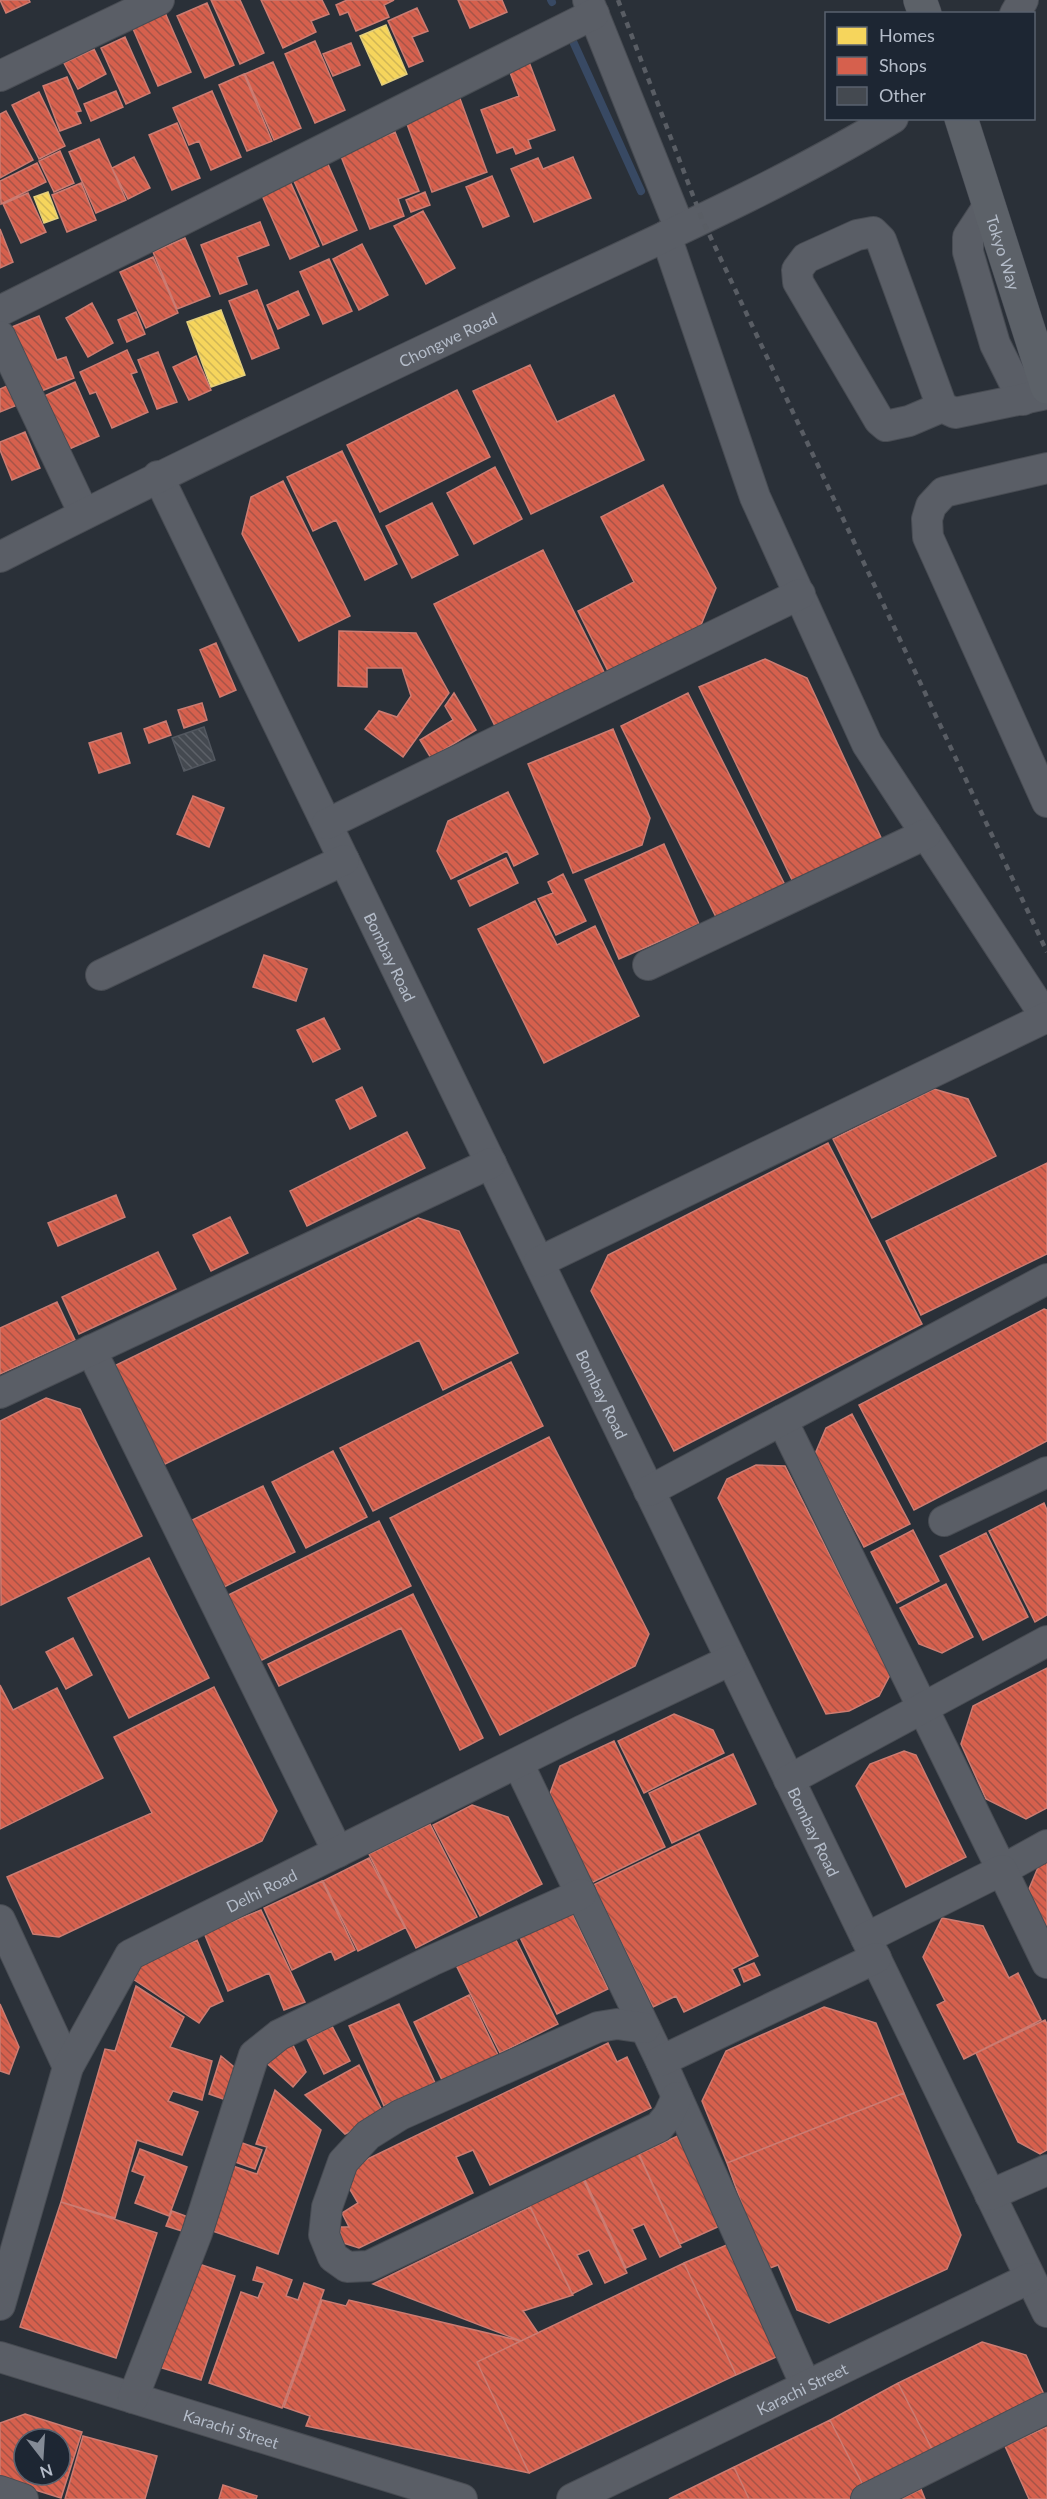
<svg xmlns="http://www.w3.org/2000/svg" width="1047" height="2499" font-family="Lato,sans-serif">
	<defs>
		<pattern id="homes-back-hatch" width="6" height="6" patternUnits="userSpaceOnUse" patternTransform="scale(1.5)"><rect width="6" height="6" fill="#f6d55c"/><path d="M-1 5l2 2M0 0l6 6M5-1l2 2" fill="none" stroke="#d0b656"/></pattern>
		<pattern id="shops-back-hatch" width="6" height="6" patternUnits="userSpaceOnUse" patternTransform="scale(1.5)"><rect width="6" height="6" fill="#d6604d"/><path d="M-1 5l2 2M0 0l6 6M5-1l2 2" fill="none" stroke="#a65448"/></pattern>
		<pattern id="building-back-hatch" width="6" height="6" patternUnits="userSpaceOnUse" patternTransform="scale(1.5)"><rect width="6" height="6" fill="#444950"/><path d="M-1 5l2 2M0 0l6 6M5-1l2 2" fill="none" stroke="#5d6168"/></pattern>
	</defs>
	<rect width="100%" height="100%" fill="#2a3038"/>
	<path fill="url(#homes-back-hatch)" stroke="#e2ce7d" stroke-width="1.5" d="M 386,25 L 407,74 L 382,85 L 360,36 Z
		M 48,192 L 58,218 L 44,223 L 34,197 Z
		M 221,310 L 245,375 L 211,387 L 187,322 Z"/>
	<path fill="url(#shops-back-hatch)" stroke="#cc7c72" stroke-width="1.5" fill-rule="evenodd" d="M 0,0 L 29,0 L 30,2 L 6,13 Z
		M 211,0 L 240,0 L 264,53 L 240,64 Z
		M 261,0 L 322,0 L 329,14 L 311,21 L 316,32 L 283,48 Z
		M 347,0 L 394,0 L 384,5 L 389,17 L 356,31 L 348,12 L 340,15 L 336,5 Z
		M 458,0 L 502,0 L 507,12 L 470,28 Z
		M 207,3 L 234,65 L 205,78 L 177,16 Z
		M 163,8 L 191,72 L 158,86 L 130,22 Z
		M 417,8 L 428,31 L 412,37 L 423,61 L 409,67 L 388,21 Z
		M 125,37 L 150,93 L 126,104 L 101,48 Z
		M 315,41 L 345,110 L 315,123 L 285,54 Z
		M 351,43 L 360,65 L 333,76 L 323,54 Z
		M 94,49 L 106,74 L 78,89 L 64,63 Z
		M 273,62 L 301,128 L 274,140 L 245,74 Z
		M 529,62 L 555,130 L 528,140 L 531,148 L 516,154 L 513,147 L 497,153 L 481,110 L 519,96 L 509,70 Z
		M 244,74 L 272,141 L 247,151 L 219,85 Z
		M 67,77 L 81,111 L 76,112 L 81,123 L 60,131 L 43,86 Z
		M 116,91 L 123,107 L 91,121 L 84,104 Z
		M 212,91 L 241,157 L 211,170 L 199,141 L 189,145 L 173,108 Z
		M 39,92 L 65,146 L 39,159 L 12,105 Z
		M 459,96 L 487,172 L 432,192 L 404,116 Z
		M 6,111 L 33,160 L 0,178 L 0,114 Z
		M 177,123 L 200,178 L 172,190 L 149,135 Z
		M 395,132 L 419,191 L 398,199 L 404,216 L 370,229 L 340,154 Z
		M 99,139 L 126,200 L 96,213 L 69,152 Z
		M 60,151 L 74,183 L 54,192 L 39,161 Z
		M 134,157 L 150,188 L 128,199 L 112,168 Z
		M 573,157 L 591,198 L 534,222 L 511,169 L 538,158 L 543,169 Z
		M 327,162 L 357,230 L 323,245 L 292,177 Z
		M 37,163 L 46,182 L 1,204 L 0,181 Z
		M 492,176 L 509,216 L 483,227 L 466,187 Z
		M 289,179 L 319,246 L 290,259 L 260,191 Z
		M 81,183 L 96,220 L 67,232 L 52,195 Z
		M 425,192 L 430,205 L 411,212 L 406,200 Z
		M 28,193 L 46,232 L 21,243 L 3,204 Z
		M 423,211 L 455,268 L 426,284 L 394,226 Z
		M 260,222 L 269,245 L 237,257 L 247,284 L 220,294 L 201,245 Z
		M 0,229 L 13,262 L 0,268 Z
		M 185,238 L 210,296 L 177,309 L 153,252 Z
		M 362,244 L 388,295 L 359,310 L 333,259 Z
		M 153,257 L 178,313 L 146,328 L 120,272 Z
		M 329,259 L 352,311 L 323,324 L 300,272 Z
		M 257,290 L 279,348 L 252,359 L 229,301 Z
		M 298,291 L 309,315 L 278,329 L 267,305 Z
		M 92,303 L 113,343 L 88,357 L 66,318 Z
		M 136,312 L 145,334 L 127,342 L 118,320 Z
		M 39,316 L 57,360 L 66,357 L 74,378 L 34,394 L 7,329 Z
		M 127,350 L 137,372 L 131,374 L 148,412 L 112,428 L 96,392 L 90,394 L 80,372 Z
		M 158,352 L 177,402 L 157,409 L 138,360 Z
		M 196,356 L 211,390 L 189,400 L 173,367 Z
		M 530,365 L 557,422 L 614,395 L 644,460 L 531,514 L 473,391 Z
		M 75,382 L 99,436 L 67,450 L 42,397 Z
		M 14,383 L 22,403 L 0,412 L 0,389 Z
		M 457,390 L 490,457 L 380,512 L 347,445 Z
		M 25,432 L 40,468 L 12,480 L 0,450 L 0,442 Z
		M 342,451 L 397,564 L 365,580 L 336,520 L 313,531 L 287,477 Z
		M 495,467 L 522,519 L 474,544 L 447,493 Z
		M 283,481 L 350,616 L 299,641 L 242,534 L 251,497 Z
		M 663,485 L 716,588 L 699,630 L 610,675 L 578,611 L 634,582 L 601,517 Z
		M 432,503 L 458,555 L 412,578 L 386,526 Z
		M 543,550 L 607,678 L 498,732 L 434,604 Z
		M 339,631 L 416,633 L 449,693 L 403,757 L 365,729 L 379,711 L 397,717 L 411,696 L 402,668 L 367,668 L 367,687 L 338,686 Z
		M 216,643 L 236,690 L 220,697 L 200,650 Z
		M 765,659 L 807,678 L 883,842 L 794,884 L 699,687 Z
		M 454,693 L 476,730 L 431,758 L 420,740 L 453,720 L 445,706 Z
		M 688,693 L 786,887 L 718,921 L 621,726 Z
		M 202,703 L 207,720 L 184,728 L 178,710 Z
		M 166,721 L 171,735 L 149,743 L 144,729 Z
		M 613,729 L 650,818 L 642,845 L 573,873 L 528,764 Z
		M 121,733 L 130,763 L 99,773 L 89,743 Z
		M 508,792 L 538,854 L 514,866 L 507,851 L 451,879 L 437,851 L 448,821 Z
		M 193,796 L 224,808 L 209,847 L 177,834 Z
		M 664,844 L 699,924 L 619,959 L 585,880 Z
		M 506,858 L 518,883 L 470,906 L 458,881 Z
		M 563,874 L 586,921 L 556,935 L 538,899 L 553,893 L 548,882 Z
		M 535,901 L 557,945 L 595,926 L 639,1016 L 544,1063 L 478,929 Z
		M 264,955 L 307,969 L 296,1001 L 253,987 Z
		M 324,1018 L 340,1049 L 313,1062 L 297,1030 Z
		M 362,1087 L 376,1116 L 350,1129 L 336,1100 Z
		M 934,1089 L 968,1099 L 996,1156 L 872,1218 L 833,1139 Z
		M 407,1132 L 425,1168 L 307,1226 L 290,1191 Z
		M 828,1143 L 922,1324 L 674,1451 L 591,1291 L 608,1255 Z
		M 1047,1163 L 1047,1254 L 921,1315 L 886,1241 Z
		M 116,1195 L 125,1217 L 58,1246 L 48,1223 Z
		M 230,1217 L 248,1253 L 211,1271 L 193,1235 Z
		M 418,1218 L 459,1231 L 518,1353 L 443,1390 L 419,1340 L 161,1466 L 112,1367 Z
		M 158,1252 L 176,1289 L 79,1334 L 62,1297 Z
		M 57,1302 L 75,1340 L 0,1374 L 0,1328 Z
		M 1044,1309 L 1047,1310 L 1047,1441 L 914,1510 L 859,1405 Z
		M 511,1362 L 543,1426 L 373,1511 L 340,1448 Z
		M 46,1398 L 80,1409 L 142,1536 L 1,1605 L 0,1421 Z
		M 852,1414 L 910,1524 L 864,1547 L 815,1454 L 826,1428 Z
		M 549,1437 L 649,1634 L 635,1666 L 500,1735 L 390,1518 Z
		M 333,1451 L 367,1517 L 306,1548 L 272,1482 Z
		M 756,1465 L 785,1466 L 890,1675 L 879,1696 L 849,1711 L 826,1714 L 718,1498 L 727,1479 Z
		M 263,1486 L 295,1552 L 220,1589 L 188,1522 Z
		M 1044,1503 L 1047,1510 L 1047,1615 L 1035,1622 L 989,1531 Z
		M 379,1521 L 411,1586 L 256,1663 L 224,1597 Z
		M 913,1530 L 939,1581 L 897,1603 L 871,1552 Z
		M 986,1533 L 1028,1617 L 983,1640 L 940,1556 Z
		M 149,1558 L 209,1678 L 129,1718 L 68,1598 Z
		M 946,1584 L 973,1637 L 942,1653 L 919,1644 L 900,1608 Z
		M 413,1594 L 483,1738 L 460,1750 L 401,1628 L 279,1686 L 268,1664 Z
		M 73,1638 L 92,1675 L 66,1689 L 46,1652 Z
		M 1047,1668 L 1047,1808 L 1026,1819 L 986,1799 L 961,1744 L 973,1706 Z
		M 0,1685 L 13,1710 L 57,1688 L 103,1778 L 0,1829 Z
		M 214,1687 L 277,1811 L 262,1841 L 59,1937 L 33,1934 L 7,1877 L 152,1813 L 114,1737 Z
		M 674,1714 L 713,1730 L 724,1753 L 644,1793 L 618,1741 Z
		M 614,1741 L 665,1847 L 591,1883 L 549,1796 L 560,1766 Z
		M 904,1751 L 916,1755 L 966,1857 L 906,1887 L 856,1786 L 870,1764 Z
		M 733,1754 L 756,1804 L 672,1843 L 649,1793 Z
		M 472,1805 L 508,1817 L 542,1884 L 480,1916 L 433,1825 Z
		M 430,1824 L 477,1917 L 416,1948 L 369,1854 Z
		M 699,1834 L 758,1956 L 732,1969 L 740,1985 L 684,2012 L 676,1996 L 653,2007 L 593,1885 Z
		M 1047,1855 L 1047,1938 L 1026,1896 L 1042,1858 Z
		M 369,1858 L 405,1928 L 358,1951 L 323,1881 Z
		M 322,1881 L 355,1950 L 335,1960 L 331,1951 L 292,1970 L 264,1908 Z
		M 568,1904 L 608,1989 L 557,2014 L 516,1929 Z
		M 261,1910 L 305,2002 L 284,2010 L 269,1973 L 228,1991 L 204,1933 Z
		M 942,1918 L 983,1926 L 1009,1978 L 1018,1973 L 1041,2020 L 964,2059 L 937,2005 L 945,2001 L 923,1957 Z
		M 513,1934 L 558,2024 L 500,2053 L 455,1963 Z
		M 197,1940 L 223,2001 L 210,2007 L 199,2023 L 133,1979 L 138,1965 Z
		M 754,1963 L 760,1975 L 744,1982 L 739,1969 Z
		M 136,1986 L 184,2017 L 170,2047 L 212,2061 L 202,2100 L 173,2091 L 168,2101 L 198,2112 L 182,2155 L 137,2140 L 115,2218 L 61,2202 L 105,2049 L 115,2051 Z
		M 469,1995 L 498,2055 L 443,2082 L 414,2022 Z
		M 0,2004 L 19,2047 L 9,2074 L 0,2071 Z
		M 399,2004 L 435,2083 L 384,2106 L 349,2026 Z
		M 824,2007 L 876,2023 L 904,2093 L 727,2163 L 702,2101 L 726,2051 Z
		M 1045,2020 L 1047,2024 L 1047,2150 L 1040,2154 L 1018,2142 L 976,2053 Z
		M 332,2026 L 350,2061 L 324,2074 L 307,2039 Z
		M 292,2043 L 306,2072 L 293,2087 L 261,2058 Z
		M 608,2043 L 617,2062 L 627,2057 L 651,2108 L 490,2185 L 473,2150 L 456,2157 L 473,2193 L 359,2248 L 340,2242 L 340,2227 L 349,2227 L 342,2213 L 358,2203 L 349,2188 L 355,2165 Z
		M 221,2056 L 239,2071 L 229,2101 L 209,2094 Z
		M 359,2065 L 385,2116 L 345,2134 L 305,2095 Z
		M 275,2090 L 321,2130 L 278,2254 L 207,2229 L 230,2165 L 257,2174 L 267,2147 L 256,2144 Z
		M 904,2093 L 961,2235 L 947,2269 L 829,2323 L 797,2310 L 778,2265 L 759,2272 L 750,2227 L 727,2163 Z
		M 684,2133 L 724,2224 L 680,2244 L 639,2154 Z
		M 231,2139 L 262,2150 L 255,2169 L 224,2158 Z
		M 140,2149 L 187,2167 L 169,2216 L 135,2203 L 145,2176 L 132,2171 Z
		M 637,2151 L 681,2247 L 660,2257 L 644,2224 L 632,2229 L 646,2259 L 626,2268 L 583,2176 Z
		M 582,2177 L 627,2273 L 605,2283 L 589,2250 L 577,2255 L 592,2284 L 572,2294 L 528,2202 Z
		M 61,2202 L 157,2233 L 116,2358 L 20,2327 Z
		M 530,2207 L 573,2295 L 523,2311 L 538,2333 L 521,2341 L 373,2284 Z
		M 172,2211 L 188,2217 L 182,2231 L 166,2226 Z
		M 734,2242 L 785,2353 L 736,2375 L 684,2263 Z
		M 193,2262 L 235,2276 L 201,2380 L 159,2367 Z
		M 684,2263 L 736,2375 L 529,2473 L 477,2362 Z
		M 257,2267 L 292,2280 L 286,2296 L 298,2300 L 304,2283 L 324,2290 L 282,2408 L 209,2383 L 241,2292 L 258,2298 L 264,2283 L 253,2280 Z
		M 322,2300 L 346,2306 L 349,2300 L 521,2341 L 477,2362 L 529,2473 L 306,2426 L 310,2416 L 284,2407 Z
		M 982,2342 L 1026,2355 L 1047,2401 L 935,2455 L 898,2383 Z
		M 898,2383 L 935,2455 L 866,2491 L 830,2420 Z
		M 25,2414 L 82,2432 L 61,2498 L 0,2479 L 0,2423 ZM 24,2439 L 60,2439 L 60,2475 L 24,2475 Z
		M 830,2420 L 866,2491 L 850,2499 L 749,2499 L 734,2467 Z
		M 1047,2427 L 1047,2499 L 1029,2499 L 1005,2446 Z
		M 83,2436 L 157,2456 L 145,2499 L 65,2499 Z
		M 734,2467 L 749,2499 L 669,2499 Z
		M 223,2485 L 257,2496 L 256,2499 L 219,2499 Z
		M 921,2489 L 925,2499 L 901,2499 Z"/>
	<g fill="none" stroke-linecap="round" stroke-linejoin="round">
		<path stroke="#384963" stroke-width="8" d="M 551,0 L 552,2
			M 571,37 L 641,191"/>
	</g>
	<path fill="url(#building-back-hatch)" stroke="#52575f" stroke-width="1.5" d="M 204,727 L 215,760 L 184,771 L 172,738 Z"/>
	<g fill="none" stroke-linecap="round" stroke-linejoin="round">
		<defs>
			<g id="minor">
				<path d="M 588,0 L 680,229"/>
				<path d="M 1015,14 L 1023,0"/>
				<path d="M 0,76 L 159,0"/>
				<path d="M 989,205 L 968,237 L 968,252 L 995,344 L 1023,400"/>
				<path d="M 666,236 L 755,497 L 867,744 L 1047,1019"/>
				<path d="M 0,311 L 594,14"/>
				<path d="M 0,336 L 84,514"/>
				<path d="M 942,407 L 909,421 L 886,426 L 879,420 L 798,282 L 797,270 L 806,258 L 857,235 L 873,232 L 881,240 L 942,407 L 955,413 L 1047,394"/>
				<path d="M 1047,468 L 944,492 L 931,506 L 927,519 L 928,537 L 1047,802"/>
				<path id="s1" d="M 158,476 L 1047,2312"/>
				<path id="s2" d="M 0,557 C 178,466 359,381 540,295 C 659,239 780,186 893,118"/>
				<path d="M 327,824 L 800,594"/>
				<path d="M 648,965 L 926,834"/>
				<path d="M 101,975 L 344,860"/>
				<path d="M 539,1262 L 1047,1017"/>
				<path d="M 91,1350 L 338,1852"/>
				<path d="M 0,1393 L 491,1163"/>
				<path d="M 782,1420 L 1002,1870 L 1047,1845"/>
				<path d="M 649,1491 L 1047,1279"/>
				<path d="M 944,1521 L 1047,1472"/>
				<path d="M 518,1763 L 661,2061 L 806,2386"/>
				<path d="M 789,1780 L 1047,1641"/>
				<path d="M 0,1920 L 68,2067"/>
				<path d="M 866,1938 L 1002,1870 L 1047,1963"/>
				<path d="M 645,2028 L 617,2024 L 598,2027 L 400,2115 L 368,2135 L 343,2162 L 327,2207 L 324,2235 L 333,2257 L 347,2267 L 369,2266 L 659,2127 L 668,2116 L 677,2097"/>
				<path d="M 661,2061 L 876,1958"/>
				<path d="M 990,2195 L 1047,2170"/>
				<path id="s3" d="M 0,2305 L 68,2067 L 130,1955 L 581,1731 L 731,1660"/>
				<path id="s4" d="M 0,2357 L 462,2499"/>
				<path d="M 133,2398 L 197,2233 L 254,2055 L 279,2035 L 431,1961 L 581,1894"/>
				<path d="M 0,2491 L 23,2499"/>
				<path id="s5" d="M 572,2499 L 1030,2278"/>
				<path d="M 866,2499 L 1047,2408"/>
			</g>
			<g id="major">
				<path d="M 920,0 L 925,14"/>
				<path id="s6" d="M 961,118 L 1047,387"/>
			</g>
		</defs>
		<use href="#minor" stroke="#484c53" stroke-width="32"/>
		<use href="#major" stroke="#484c55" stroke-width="34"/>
		<use href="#minor" stroke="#5a5e66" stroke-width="30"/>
		<use href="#major" stroke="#5c6168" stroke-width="33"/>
		<path stroke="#595d64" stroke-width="4.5" stroke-dasharray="6 6" stroke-linecap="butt" d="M 618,0 L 702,219 L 1047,952"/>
	</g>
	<g text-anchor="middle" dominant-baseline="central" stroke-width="6" stroke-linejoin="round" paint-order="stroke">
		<g font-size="16" fill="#b4bcc9" stroke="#1d2633">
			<text stroke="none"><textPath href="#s6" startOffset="141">Tokyo Way</textPath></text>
			<text stroke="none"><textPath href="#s2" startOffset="498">Chongwe Road</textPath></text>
			<text stroke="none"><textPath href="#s1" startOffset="534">Bombay Road</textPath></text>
			<text stroke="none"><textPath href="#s1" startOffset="1020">Bombay Road</textPath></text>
			<text stroke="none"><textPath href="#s1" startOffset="1506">Bombay Road</textPath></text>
			<text stroke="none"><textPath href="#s3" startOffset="522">Delhi Road</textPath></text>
			<text stroke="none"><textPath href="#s5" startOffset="255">Karachi Street</textPath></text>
			<text stroke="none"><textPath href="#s4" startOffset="242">Karachi Street</textPath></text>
		</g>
	</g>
	<rect x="825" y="12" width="210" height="108" fill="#1d2633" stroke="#59626f" stroke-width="1.5"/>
	<rect x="837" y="27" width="30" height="18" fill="#f6d55c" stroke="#59626f" stroke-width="1.5"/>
	<text x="879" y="42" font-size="18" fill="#b4bcc9">Homes</text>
	<rect x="837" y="57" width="30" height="18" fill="#d6604d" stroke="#59626f" stroke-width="1.5"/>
	<text x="879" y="72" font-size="18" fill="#b4bcc9">Shops</text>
	<rect x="837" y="87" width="30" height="18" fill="#444950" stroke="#59626f" stroke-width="1.5"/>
	<text x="879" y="102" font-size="18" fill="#b4bcc9">Other</text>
	<g transform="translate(42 2457) rotate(163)"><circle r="28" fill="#1d2633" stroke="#59626f" stroke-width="1.5"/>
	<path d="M0-4.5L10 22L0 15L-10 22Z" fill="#848b96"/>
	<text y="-9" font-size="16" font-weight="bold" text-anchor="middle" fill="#b4bcc9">N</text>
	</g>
</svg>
